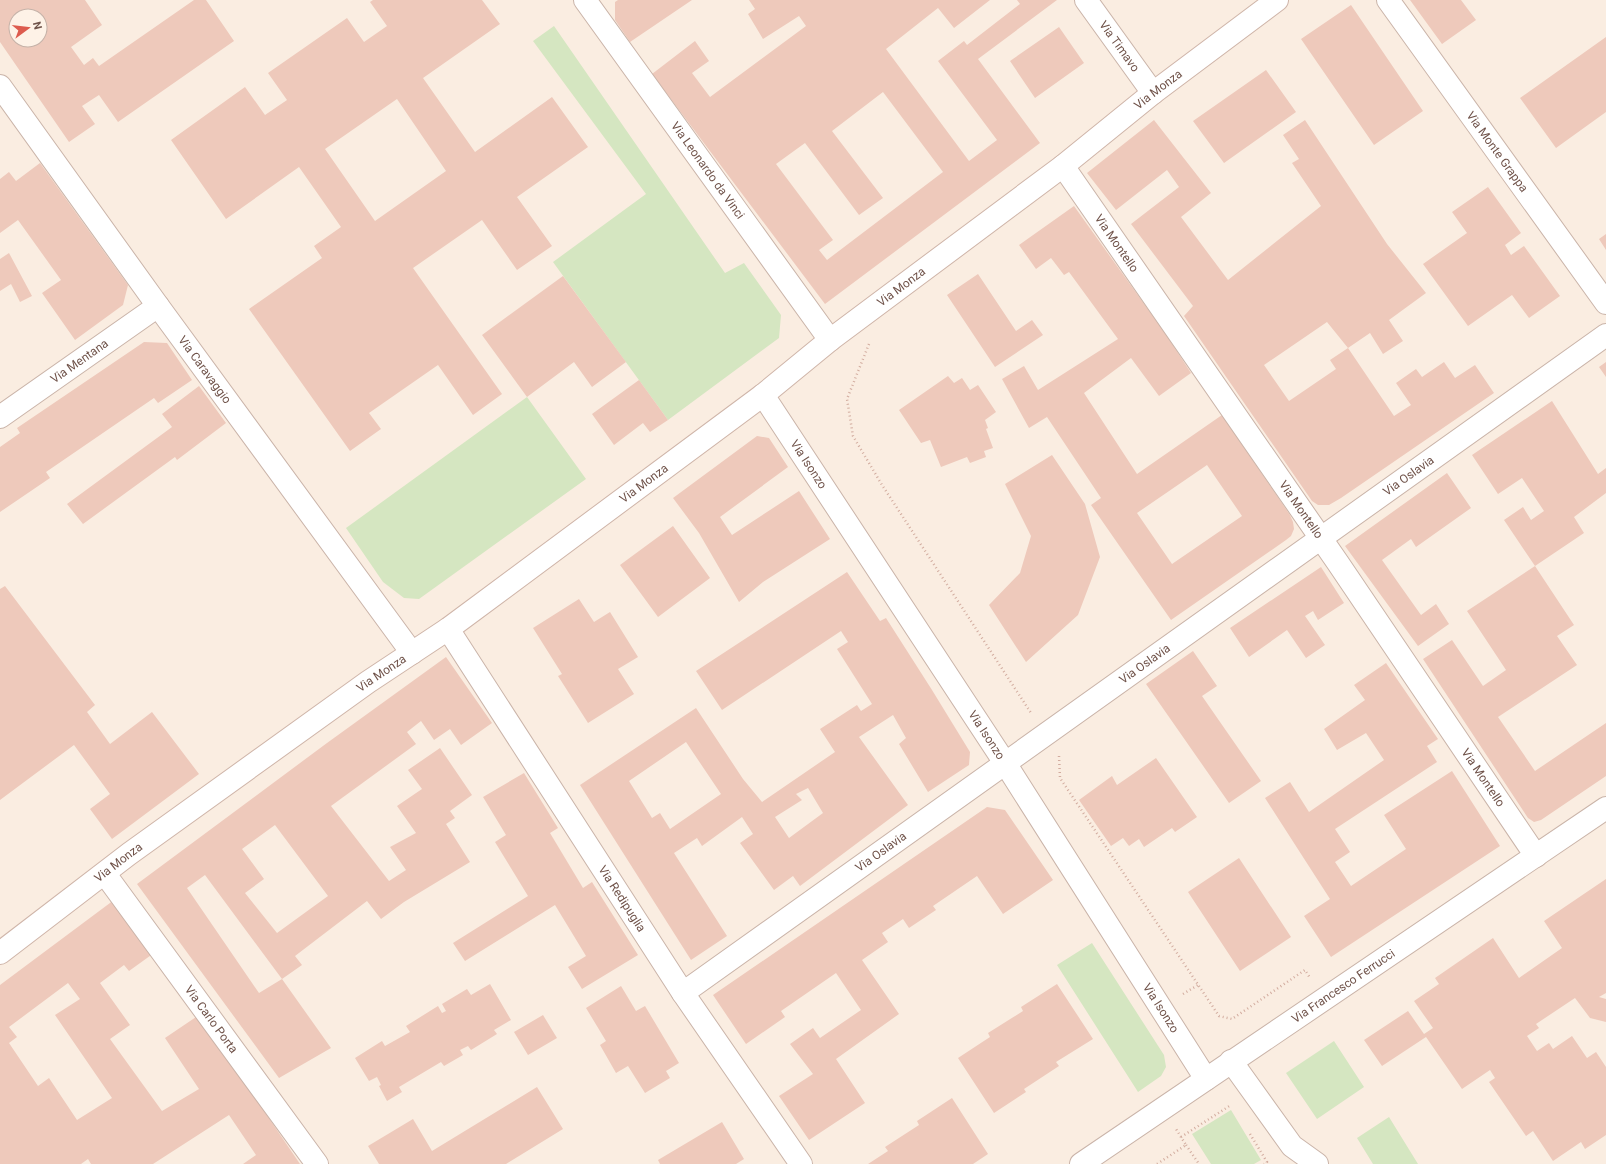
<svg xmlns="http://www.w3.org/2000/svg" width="1606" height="1164" font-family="Roboto,sans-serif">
	<rect width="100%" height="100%" fill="#faede1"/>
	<path fill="#d5e6c1" d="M 554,26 L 725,273 L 744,263 L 781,315 L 779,338 L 668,420 L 553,262 L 646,194 L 533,41 Z
		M 527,397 L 586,479 L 419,599 L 404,598 L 383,582 L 346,528 Z
		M 1092,943 L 1164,1055 L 1166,1067 L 1161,1076 L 1138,1092 L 1057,965 Z
		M 1334,1041 L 1364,1087 L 1317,1119 L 1286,1073 Z
		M 1231,1110 L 1261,1160 L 1254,1164 L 1211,1164 L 1192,1134 Z
		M 1389,1117 L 1418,1164 L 1373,1164 L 1357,1138 Z"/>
	<path fill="#eec9bb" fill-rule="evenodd" d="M 0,0 L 85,0 L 102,25 L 71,47 L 84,65 L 93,58 L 99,66 L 194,0 L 206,0 L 234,41 L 118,122 L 99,95 L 82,106 L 95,124 L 69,142 L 0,42 ZM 16,16 L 40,16 L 40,40 L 16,40 Z
		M 373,0 L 482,0 L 500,24 L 423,78 L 475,152 L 552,97 L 588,147 L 517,197 L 552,246 L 517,270 L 482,220 L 413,268 L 502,394 L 473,415 L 438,365 L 369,413 L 381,429 L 350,451 L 249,309 L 322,258 L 314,246 L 341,227 L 299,167 L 226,219 L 171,140 L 245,87 L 265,115 L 287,100 L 268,73 L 347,18 L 364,42 L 387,26 L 370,2 ZM 397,99 L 446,171 L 375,221 L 325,149 Z
		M 618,0 L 692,0 L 630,42 L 615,20 L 615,2 Z
		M 749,0 L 990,0 L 954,28 L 938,8 L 886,49 L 969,161 L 997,140 L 938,61 L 964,41 L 967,45 L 1020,4 L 1017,0 L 1057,0 L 978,59 L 1040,143 L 825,304 L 652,74 L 695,41 L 709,61 L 692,73 L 710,97 L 806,26 L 799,16 L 763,39 L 748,14 L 755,9 ZM 883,92 L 943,172 L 827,260 L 819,250 L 833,240 L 776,164 L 805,143 L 859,215 L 883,198 L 832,131 Z
		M 1410,0 L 1461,0 L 1476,20 L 1442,44 Z
		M 1351,5 L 1423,111 L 1374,145 L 1301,39 Z
		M 1059,27 L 1084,63 L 1035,98 L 1010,61 Z
		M 1606,37 L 1606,112 L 1556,148 L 1520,98 Z
		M 1266,70 L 1296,112 L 1224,163 L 1193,121 Z
		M 1154,120 L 1211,193 L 1181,217 L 1228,280 L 1321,206 L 1292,163 L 1299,159 L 1283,135 L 1305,120 L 1387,244 L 1426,293 L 1389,320 L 1403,341 L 1383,354 L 1370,333 L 1348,348 L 1327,322 L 1264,365 L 1289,401 L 1336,369 L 1330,360 L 1348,348 L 1394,416 L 1411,405 L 1396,383 L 1416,369 L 1422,377 L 1444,362 L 1455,378 L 1475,365 L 1494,393 L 1341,498 L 1329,505 L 1318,505 L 1312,501 L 1184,316 L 1193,306 L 1131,224 L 1179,187 L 1167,170 L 1116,210 L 1087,173 Z
		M 40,163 L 128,285 L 123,305 L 75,340 L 42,293 L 61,280 L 18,220 L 0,233 L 0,179 L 9,172 L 16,181 Z
		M 1488,187 L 1521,233 L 1505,245 L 1511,255 L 1524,246 L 1560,296 L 1529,318 L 1512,295 L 1468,326 L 1423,264 L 1467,233 L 1452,212 Z
		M 1074,206 L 1165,333 L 1191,373 L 1159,396 L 1131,358 L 1084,393 L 1137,474 L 1222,415 L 1290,515 L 1293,522 L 1294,529 L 1291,536 L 1286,540 L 1171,620 L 1091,505 L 1101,498 L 1047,417 L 1029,428 L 1002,379 L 1024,366 L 1038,390 L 1118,339 L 1069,272 L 1064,275 L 1051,258 L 1036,269 L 1019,245 ZM 1207,465 L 1242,516 L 1172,564 L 1137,513 Z
		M 1606,234 L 1606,250 L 1599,239 Z
		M 9,253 L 32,296 L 20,302 L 11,284 L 0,291 L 0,259 Z
		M 978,274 L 1016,331 L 1032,320 L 1043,335 L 995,367 L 947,295 Z
		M 563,276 L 626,362 L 592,387 L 574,362 L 527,397 L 482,335 Z
		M 144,342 L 167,343 L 192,380 L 158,403 L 154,398 L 46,472 L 50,478 L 0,512 L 0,447 L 20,433 L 17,428 Z
		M 1606,362 L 1606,377 L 1599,367 Z
		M 948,376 L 954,383 L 962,378 L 970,390 L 978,385 L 996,412 L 985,420 L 988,428 L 986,429 L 993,448 L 984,451 L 986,457 L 970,463 L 967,457 L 941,467 L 930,440 L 921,443 L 899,410 Z
		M 639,380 L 668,420 L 650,432 L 643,423 L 614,445 L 592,414 Z
		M 199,386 L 226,423 L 177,460 L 175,457 L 83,524 L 67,504 L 172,427 L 162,414 Z
		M 1552,401 L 1598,474 L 1606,468 L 1606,493 L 1574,517 L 1584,533 L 1535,566 L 1504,520 L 1523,507 L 1531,520 L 1544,511 L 1522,478 L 1498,494 L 1472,455 Z
		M 757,436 L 769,438 L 788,467 L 720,517 L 732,535 L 799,491 L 830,539 L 763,582 L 739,602 L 699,533 L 673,498 Z
		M 1052,455 L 1085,504 L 1100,557 L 1078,615 L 1026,662 L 989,605 L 1020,573 L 1031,536 L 1005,484 Z
		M 1447,473 L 1471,508 L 1416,547 L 1411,539 L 1382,560 L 1421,615 L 1436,604 L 1449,624 L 1418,646 L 1345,546 Z
		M 673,526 L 710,578 L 658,617 L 620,565 Z
		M 1535,566 L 1574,625 L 1557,636 L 1577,665 L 1498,717 L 1535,771 L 1606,723 L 1606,776 L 1541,820 L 1534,822 L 1528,818 L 1423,659 L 1452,640 L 1483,686 L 1506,670 L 1467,611 Z
		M 1321,567 L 1344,603 L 1318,620 L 1313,611 L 1305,616 L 1325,645 L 1306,658 L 1287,630 L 1249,657 L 1230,628 Z
		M 847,572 L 880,621 L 886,618 L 932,690 L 970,752 L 969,765 L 928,792 L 899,744 L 906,738 L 893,715 L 859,737 L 908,805 L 800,886 L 793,876 L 774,890 L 740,843 L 753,834 L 742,817 L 702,846 L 697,838 L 674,853 L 727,936 L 691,960 L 580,785 L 696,708 L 743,779 L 762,802 L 835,752 L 820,729 L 857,705 L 861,711 L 872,704 L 837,649 L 848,642 L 841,631 L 722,710 L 696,671 ZM 686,742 L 721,794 L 670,829 L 660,813 L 652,818 L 629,781 ZM 808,788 L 823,813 L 789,838 L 775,817 L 802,800 L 796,794 Z
		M 5,586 L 95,705 L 87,712 L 110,744 L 152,712 L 199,774 L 112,839 L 90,809 L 110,794 L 74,745 L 0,800 L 0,589 Z
		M 579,599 L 594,622 L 610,612 L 638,657 L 618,669 L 634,694 L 588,723 L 558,676 L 562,674 L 533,628 Z
		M 1193,651 L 1217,686 L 1202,696 L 1261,781 L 1229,803 L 1146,684 Z
		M 446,657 L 492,723 L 461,745 L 450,729 L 434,740 L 421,721 L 407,732 L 416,744 L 331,806 L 389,881 L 406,870 L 390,847 L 416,833 L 397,806 L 422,789 L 408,770 L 440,748 L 472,795 L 450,811 L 455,818 L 446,824 L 470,862 L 404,902 L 381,919 L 367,901 L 295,956 L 302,965 L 282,979 L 205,875 L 187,888 L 259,993 L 282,979 L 331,1048 L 279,1078 L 137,884 L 327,743 ZM 275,825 L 328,896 L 277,933 L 245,893 L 264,879 L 242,849 Z
		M 1386,663 L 1438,739 L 1427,746 L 1437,762 L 1335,829 L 1350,852 L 1335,862 L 1351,886 L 1406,849 L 1384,815 L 1452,771 L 1500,846 L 1331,957 L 1304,916 L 1330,899 L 1265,798 L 1290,782 L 1309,812 L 1384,760 L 1366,733 L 1337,750 L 1324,729 L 1365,700 L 1354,685 Z
		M 1156,758 L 1197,817 L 1175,832 L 1172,828 L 1144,847 L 1139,839 L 1129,846 L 1123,838 L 1111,846 L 1079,800 L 1112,776 L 1117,785 Z
		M 524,773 L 558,828 L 550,833 L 583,888 L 592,882 L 638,955 L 582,989 L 568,967 L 586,956 L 555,905 L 465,961 L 453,943 L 528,896 L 495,842 L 506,835 L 483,797 Z
		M 987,807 L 1005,810 L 1053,880 L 1003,914 L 977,876 L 933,906 L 936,910 L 909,928 L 903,919 L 882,933 L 888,942 L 862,960 L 899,1014 L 836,1059 L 865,1103 L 809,1140 L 779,1096 L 813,1074 L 790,1044 L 813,1028 L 820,1038 L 861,1010 L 836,973 L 781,1011 L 785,1017 L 746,1044 L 713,995 Z
		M 1239,858 L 1291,937 L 1240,971 L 1188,892 Z
		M 1606,879 L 1606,993 L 1599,997 L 1606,999 L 1606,1022 L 1590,1018 L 1575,998 L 1536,1024 L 1539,1028 L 1527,1036 L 1537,1051 L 1549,1043 L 1553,1049 L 1572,1036 L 1587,1058 L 1596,1052 L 1606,1067 L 1606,1135 L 1585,1149 L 1581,1142 L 1553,1161 L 1533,1131 L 1526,1136 L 1489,1082 L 1495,1078 L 1490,1070 L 1462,1089 L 1426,1037 L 1382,1066 L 1364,1040 L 1408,1011 L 1424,1034 L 1433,1028 L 1414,1001 L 1439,984 L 1435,978 L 1493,938 L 1519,978 L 1562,948 L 1544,921 Z
		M 114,900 L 154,953 L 129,971 L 124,965 L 100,983 L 130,1025 L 110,1039 L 162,1111 L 199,1089 L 165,1038 L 199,1015 L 300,1164 L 243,1164 L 256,1155 L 229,1115 L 153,1164 L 91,1164 L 88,1159 L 81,1164 L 0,1164 L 0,985 ZM 68,983 L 80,999 L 55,1015 L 112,1098 L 77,1120 L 49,1078 L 38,1086 L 9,1043 L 17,1037 L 9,1027 Z
		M 490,984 L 511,1020 L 494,1030 L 497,1034 L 471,1050 L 468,1046 L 460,1050 L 463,1055 L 444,1066 L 441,1062 L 399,1087 L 402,1092 L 387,1101 L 379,1086 L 381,1085 L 377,1077 L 369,1081 L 355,1058 L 382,1041 L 385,1046 L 410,1032 L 406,1026 L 438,1006 L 442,1013 L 446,1011 L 442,1004 L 467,989 L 471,995 Z
		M 1057,984 L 1093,1039 L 1056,1062 L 1059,1066 L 1024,1089 L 1026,1092 L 994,1113 L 958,1058 L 990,1037 L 988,1033 L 1023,1011 L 1021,1007 Z
		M 621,986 L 636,1011 L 645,1006 L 679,1063 L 666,1071 L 670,1078 L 645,1093 L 628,1066 L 616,1073 L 600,1045 L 606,1041 L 586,1008 Z
		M 543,1015 L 557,1038 L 528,1055 L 514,1032 Z
		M 537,1087 L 563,1129 L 506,1164 L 379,1164 L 368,1146 L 413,1119 L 432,1151 Z
		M 952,1098 L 988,1154 L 973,1164 L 868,1164 L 888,1151 L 885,1147 L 919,1125 L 917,1121 Z
		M 722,1122 L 744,1159 L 736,1164 L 660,1164 L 658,1160 Z"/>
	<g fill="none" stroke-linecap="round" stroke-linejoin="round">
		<defs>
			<g id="street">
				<path id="s1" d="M 585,0 L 830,340"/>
				<path id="s2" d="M 1086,0 L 1153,93"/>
				<path id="s3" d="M 1388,0 L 1606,303"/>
				<path id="s4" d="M 0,86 L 158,306 L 412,653"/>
				<path id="s5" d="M 1063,166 L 1338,563 L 1536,856"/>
				<path id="s6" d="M 763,395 L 1005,763 L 1206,1079"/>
				<path id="s7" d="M 0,417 L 158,306"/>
				<path id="s8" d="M 448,629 L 683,993 L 801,1164"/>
				<path id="s9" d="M 105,874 L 317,1164"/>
				<path id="s10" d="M 683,993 L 1606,335"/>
				<path d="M 1231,1061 L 1292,1146 L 1317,1164"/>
				<path id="s11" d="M 1081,1164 L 1606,808"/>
			</g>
			<g id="secondary">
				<path id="s12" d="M 0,953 L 129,854 L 368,682 L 448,629 L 763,395 L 830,340 L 1063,166 L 1153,93 L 1277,0"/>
			</g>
		</defs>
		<use href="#street" stroke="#cab4a9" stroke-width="24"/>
		<use href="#secondary" stroke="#cfb5a9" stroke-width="24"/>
		<path stroke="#d2ac9f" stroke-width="2.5" stroke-dasharray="1 3" stroke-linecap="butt" d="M 869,344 L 847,399 L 853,436 L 882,485 L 1031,713
			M 1059,756 L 1060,778 L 1219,1016 L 1232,1019 L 1305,970 L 1310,978
			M 1183,994 L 1198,985
			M 1250,1134 L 1267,1162 L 1264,1164
			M 1181,1137 L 1231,1105
			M 1186,1145 L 1199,1164
			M 1157,1164 L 1186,1145 L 1176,1129"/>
		<use href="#street" stroke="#fff" stroke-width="22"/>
		<use href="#secondary" stroke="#fff" stroke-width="22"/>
	</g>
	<g text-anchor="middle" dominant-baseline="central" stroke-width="3.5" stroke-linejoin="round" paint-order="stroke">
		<g font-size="12" fill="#70534a" stroke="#fef2e7">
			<text stroke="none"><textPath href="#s2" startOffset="57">Via Timavo</textPath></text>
			<text stroke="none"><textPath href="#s12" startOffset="1445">Via Monza</textPath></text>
			<text stroke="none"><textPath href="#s3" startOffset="187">Via Monte Grappa</textPath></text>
			<text stroke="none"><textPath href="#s1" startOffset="210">Via Leonardo da Vinci</textPath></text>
			<text stroke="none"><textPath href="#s5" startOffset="94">Via Montello</textPath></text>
			<text stroke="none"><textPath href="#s12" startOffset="1121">Via Monza</textPath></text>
			<text stroke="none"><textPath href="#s7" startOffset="97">Via Mentana</textPath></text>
			<text stroke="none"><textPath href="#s4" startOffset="350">Via Caravaggio</textPath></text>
			<text stroke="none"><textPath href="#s6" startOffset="83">Via Isonzo</textPath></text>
			<text stroke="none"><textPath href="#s10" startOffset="891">Via Oslavia</textPath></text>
			<text stroke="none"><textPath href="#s12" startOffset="797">Via Monza</textPath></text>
			<text stroke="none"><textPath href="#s5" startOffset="418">Via Montello</textPath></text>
			<text stroke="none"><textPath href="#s10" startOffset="567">Via Oslavia</textPath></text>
			<text stroke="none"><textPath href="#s12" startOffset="473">Via Monza</textPath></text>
			<text stroke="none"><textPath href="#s6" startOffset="407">Via Isonzo</textPath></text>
			<text stroke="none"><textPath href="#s5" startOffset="742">Via Montello</textPath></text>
			<text stroke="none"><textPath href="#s10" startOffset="243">Via Oslavia</textPath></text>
			<text stroke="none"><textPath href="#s12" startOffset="149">Via Monza</textPath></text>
			<text stroke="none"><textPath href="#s8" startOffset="321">Via Redipuglia</textPath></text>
			<text stroke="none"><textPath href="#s11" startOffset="317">Via Francesco Ferrucci</textPath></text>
			<text stroke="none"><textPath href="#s6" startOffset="731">Via Isonzo</textPath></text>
			<text stroke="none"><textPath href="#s9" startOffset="180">Via Carlo Porta</textPath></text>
		</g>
	</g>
	<g transform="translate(28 28) rotate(75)"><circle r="19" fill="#fef2e7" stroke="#c5b2a8"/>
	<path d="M0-3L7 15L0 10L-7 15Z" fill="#dd5b4e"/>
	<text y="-6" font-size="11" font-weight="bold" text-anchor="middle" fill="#70534a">N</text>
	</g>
</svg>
